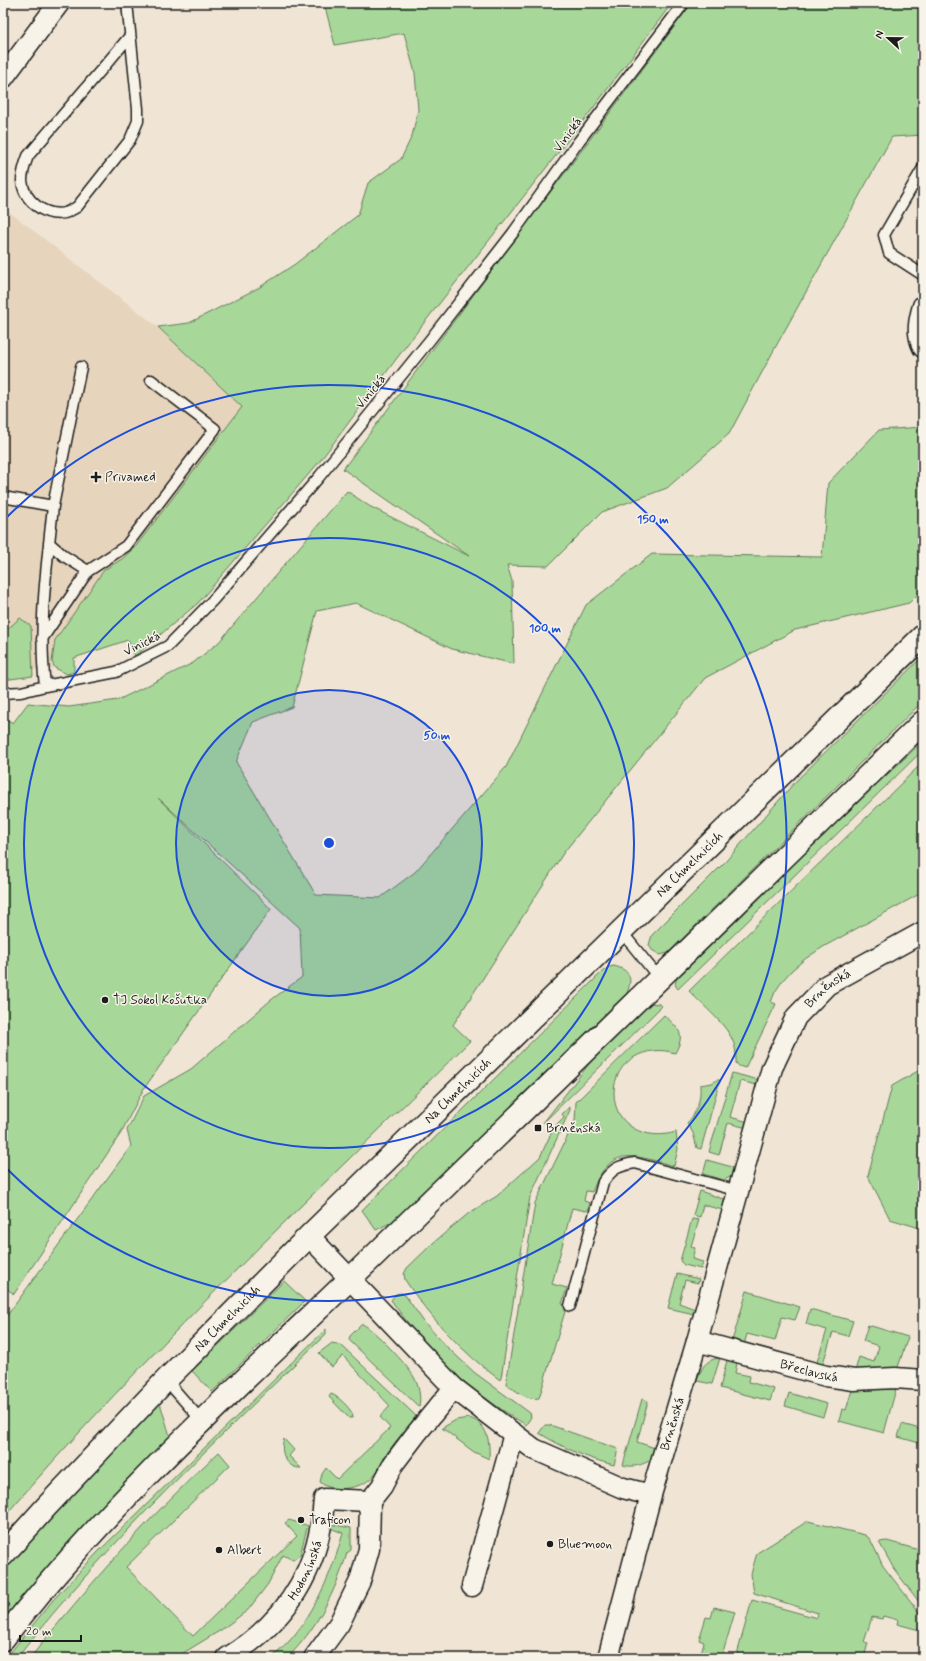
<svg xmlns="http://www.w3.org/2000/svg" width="926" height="1661" font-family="Mynerve,sans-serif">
	<rect width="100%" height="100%" fill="#f0e5d4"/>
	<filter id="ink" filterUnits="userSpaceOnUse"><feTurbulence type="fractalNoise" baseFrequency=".025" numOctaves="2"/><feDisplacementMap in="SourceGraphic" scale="8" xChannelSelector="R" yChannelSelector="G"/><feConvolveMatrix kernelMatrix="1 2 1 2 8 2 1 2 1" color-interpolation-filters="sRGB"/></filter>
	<g filter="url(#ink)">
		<path fill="#e7d4bc" d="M 3,207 L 158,327 L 243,407 L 136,546 L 122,559 L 104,570 L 52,662 L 55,668 L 3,673 Z"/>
		<path fill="#a7d899" stroke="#627a5a" d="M 324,3 L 672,3 L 591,111 L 409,342 L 320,461 L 198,603 L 135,656 L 128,640 L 74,658 L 74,672 L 67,674 L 55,668 L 52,662 L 55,640 L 104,570 L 122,559 L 136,546 L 242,407 L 158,327 L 189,323 L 260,287 L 295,264 L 358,215 L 368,183 L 401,159 L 412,136 L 418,110 L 415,73 L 404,33 L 335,45 Z
			M 692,3 L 923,3 L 923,135 L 892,137 L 775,348 L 729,434 L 667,488 L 602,512 L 548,566 L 507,565 L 512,581 L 514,664 L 452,649 L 356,603 L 317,611 L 292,707 L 253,722 L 236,762 L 316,895 L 380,898 L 415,872 L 506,767 L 586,605 L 652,554 L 822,557 L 828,483 L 879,430 L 923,427 L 923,589 L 909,603 L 795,630 L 705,678 L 564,852 L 453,1025 L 470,1041 C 311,1197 148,1350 3,1518 L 3,1321 L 131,1146 L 127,1130 L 144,1096 L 191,1069 L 271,1000 L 302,977 L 300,928 L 158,798 L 271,909 L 143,1090 L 121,1133 L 14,1294 L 3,1286 L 3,717 L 13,723 L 28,703 L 69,707 L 118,700 L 193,663 L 219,642 L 347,491 L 369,506 L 469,556 L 343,469 Z
			M 20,618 L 31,626 L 33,676 L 3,680 L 3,633 Z
			M 923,656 L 923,701 L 668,953 L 660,955 L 652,950 L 649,945 L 652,935 L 726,861 L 796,781 Z
			M 923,741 L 923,750 L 678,989 C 674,985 675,982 678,977 L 843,816 Z
			M 923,762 L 923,892 L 823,947 L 805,959 L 792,970 L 783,980 L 775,992 L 771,1002 L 776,1004 L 745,1068 L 739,1066 L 736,1063 C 736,1056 736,1050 734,1044 C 728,1025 702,1005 689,991 Z
			M 614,966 C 630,970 633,978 627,993 L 401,1214 L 392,1222 L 376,1230 L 362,1210 L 603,971 L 609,967 Z
			M 650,1003 L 659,1004 L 662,1006 L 543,1123 L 592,1060 Z
			M 664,1015 C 679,1029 686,1033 675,1053 C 647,1044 614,1060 614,1093 C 614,1127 647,1141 676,1132 L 678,1149 L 674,1166 C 634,1155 610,1144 592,1192 L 586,1191 L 584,1201 L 590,1203 L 588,1210 L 586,1211 L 572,1208 L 552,1284 L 567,1288 L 562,1304 L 567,1305 L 540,1395 L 539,1398 C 526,1401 516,1390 506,1384 L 535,1203 L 575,1121 L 576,1102 Z
			M 923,1068 L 923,1229 L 890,1219 L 868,1176 L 892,1086 Z
			M 732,1073 L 759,1080 L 757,1085 L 740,1081 L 730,1117 L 745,1121 L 747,1123 L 746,1127 L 743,1127 L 728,1123 L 719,1155 L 709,1152 Z
			M 717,1080 L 720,1080 L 701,1149 L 697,1148 L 693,1133 L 687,1123 C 697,1113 701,1100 700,1085 L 712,1083 Z
			M 570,1107 L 570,1110 L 530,1197 L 501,1378 L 500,1380 C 464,1354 429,1317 405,1280 L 404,1274 L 407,1268 L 433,1243 L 469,1213 L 497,1196 L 540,1157 L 554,1127 L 564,1117 L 562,1114 Z
			M 707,1160 L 732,1167 L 735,1169 L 732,1176 L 724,1180 L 703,1174 Z
			M 700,1191 L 723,1199 L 725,1206 L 723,1210 L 703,1205 L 700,1217 L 693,1215 Z
			M 692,1219 L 699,1220 L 691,1246 L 695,1248 L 692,1259 L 703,1262 L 701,1269 L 684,1265 L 680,1261 Z
			M 677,1274 L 699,1279 L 698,1283 L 685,1280 L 679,1303 L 695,1309 L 694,1314 L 668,1308 Z
			M 284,1281 L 305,1301 L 212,1392 L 192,1371 Z
			M 747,1291 L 800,1307 L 795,1320 L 782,1317 L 775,1341 L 747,1334 L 744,1345 L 732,1341 Z
			M 401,1293 L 405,1295 L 424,1322 L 448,1348 L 475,1373 L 530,1413 L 531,1417 L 526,1425 C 495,1406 465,1385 439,1359 C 421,1341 406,1321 391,1300 L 396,1294 Z
			M 810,1309 L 853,1321 L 848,1336 L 833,1332 L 822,1366 L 816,1365 L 827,1330 L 806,1324 Z
			M 362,1324 C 373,1328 408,1366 414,1377 C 419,1386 421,1397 419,1407 L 349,1340 L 350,1336 Z
			M 868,1325 L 908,1337 L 897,1370 L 855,1371 L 859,1357 L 874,1362 L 879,1346 L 863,1341 Z
			M 326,1329 L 326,1334 C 219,1438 109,1540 17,1658 L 6,1658 L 53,1600 L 99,1551 Z
			M 332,1343 L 341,1345 L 416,1416 C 408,1429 396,1439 388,1452 C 382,1461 379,1471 371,1478 C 361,1489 331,1493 320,1482 L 322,1474 L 326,1468 L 337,1479 L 390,1428 L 380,1417 L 390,1406 L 343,1356 L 332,1367 L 319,1353 Z
			M 720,1358 L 712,1384 L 697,1381 C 701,1369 705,1359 720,1358 Z
			M 727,1360 L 737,1363 L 735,1373 L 750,1376 L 749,1382 L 774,1389 L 770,1401 L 720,1388 Z
			M 896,1389 L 884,1433 L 839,1421 L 842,1409 L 846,1410 L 852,1390 Z
			M 789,1393 L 827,1404 L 823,1417 L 785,1406 Z
			M 331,1394 C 338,1396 350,1408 353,1415 L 352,1418 L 349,1418 L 329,1397 Z
			M 642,1399 L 648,1401 L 637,1442 L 655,1448 L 652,1459 C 643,1465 633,1468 623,1465 Z
			M 160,1403 L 170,1436 C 112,1496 57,1560 3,1624 L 3,1570 L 53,1513 Z
			M 469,1418 C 488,1423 490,1442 489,1459 L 474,1452 L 442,1428 L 456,1420 Z
			M 923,1419 L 923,1444 L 898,1437 L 902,1424 L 920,1429 Z
			M 545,1425 L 550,1425 L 618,1449 L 614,1465 C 585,1458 564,1448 539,1433 Z
			M 284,1439 L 294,1450 L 289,1456 L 301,1468 L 299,1468 C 286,1467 279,1451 284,1439 Z
			M 219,1452 L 230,1465 L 126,1567 L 193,1636 L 297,1536 L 285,1523 L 289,1520 L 309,1526 L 307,1528 L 300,1555 L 293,1560 L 283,1555 L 268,1584 L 248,1610 L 221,1630 L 175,1658 L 30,1658 C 88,1586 150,1515 219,1452 Z
			M 808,1521 L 865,1535 L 870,1539 L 883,1566 L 923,1617 L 923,1631 L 897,1624 L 898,1620 L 883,1616 L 882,1619 L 872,1617 L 864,1642 L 868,1643 L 864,1658 L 736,1658 L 752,1600 L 817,1618 L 818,1613 L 754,1593 L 751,1574 L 757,1553 Z
			M 330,1524 L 351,1528 L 351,1550 L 347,1553 C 336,1591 316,1630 287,1658 L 271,1658 C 308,1630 331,1577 343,1533 L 330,1528 Z
			M 887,1541 L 923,1551 L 923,1607 L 894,1569 L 879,1542 Z
			M 714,1607 L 735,1612 L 722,1656 L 717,1658 L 701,1653 L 704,1642 L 699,1640 L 706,1617 L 711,1618 Z"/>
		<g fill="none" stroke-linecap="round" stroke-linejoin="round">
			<defs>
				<path id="lane" d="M 127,3 L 138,109 L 138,121 L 130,140 L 77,207 C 73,209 69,212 65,213 C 45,217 24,201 22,181 C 22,172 25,164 28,156 L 130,36
					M 923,168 L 884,235 L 889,253 L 923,275
					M 3,497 L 53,506 L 81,367
					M 49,543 L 64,556 L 88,571
					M 42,639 L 88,571 L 126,546 L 215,429 L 151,380
					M 45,686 C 38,626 47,565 53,506
					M 3,693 L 21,692 L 45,686 L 116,672 L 168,646 L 213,600 L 319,477 L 429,341 L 513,233 L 579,141 L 684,3
					M 621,931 L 659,978
					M 570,1306 L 603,1182 C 613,1168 618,1166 635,1163 L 739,1191
					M 166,1380 L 201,1420"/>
				<g id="street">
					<path d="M 3,78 L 59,3"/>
					<path d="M 923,306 C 919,320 916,333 923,347"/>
					<path d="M 309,1236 L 454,1388 L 514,1434 L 534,1449 L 623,1488 L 651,1495"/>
					<path id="s1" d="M 697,1341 L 826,1376 L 854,1380 L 895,1378 L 923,1380"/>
					<path d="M 472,1586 L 514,1434"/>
					<path id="s2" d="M 227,1658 C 286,1622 320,1569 324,1499 L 370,1501"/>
					<path d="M 314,1658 L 339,1624 L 360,1581 L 369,1549 L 370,1501 L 382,1486 L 394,1463 L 416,1434 L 454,1388"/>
					<path id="s3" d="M 608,1658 L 651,1495 L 697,1341 L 772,1068 L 796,1017 L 827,985 L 923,932"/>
				</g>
				<g id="secondary">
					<path id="s4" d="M 3,1555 L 47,1506 L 166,1380 L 309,1236 L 923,636"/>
					<path d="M 3,1639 C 114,1496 250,1376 380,1250 C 561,1075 742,898 923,722"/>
				</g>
			</defs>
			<use href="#lane" stroke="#1c1c1c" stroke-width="13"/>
			<use href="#street" stroke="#1c1c1c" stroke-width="23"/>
			<use href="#secondary" stroke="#1c1c1c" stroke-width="25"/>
			<use href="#lane" stroke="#f7f3e8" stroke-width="10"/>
			<use href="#street" stroke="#f7f3e8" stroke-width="20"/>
			<use href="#secondary" stroke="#f7f3e8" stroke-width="22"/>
		</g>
	</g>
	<circle cx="329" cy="843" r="153" fill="#1d4ed8" fill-opacity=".12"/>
	<g fill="none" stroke="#1d4ed8" stroke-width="2">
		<circle cx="329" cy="843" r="153"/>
		<circle cx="329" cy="843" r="305"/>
		<path d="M5 519A458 458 0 1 1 5 1167"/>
	</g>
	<g fill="#1c1c1c" stroke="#f7f3e8" stroke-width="1.5">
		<path d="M94 471h4v4h4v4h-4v4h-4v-4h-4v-4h4z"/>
		<circle cx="105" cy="1000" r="4"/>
		<rect x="534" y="1124" width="8" height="8" rx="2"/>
		<circle cx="301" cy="1520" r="4"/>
		<circle cx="550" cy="1544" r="4"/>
		<circle cx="219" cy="1550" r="4"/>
	</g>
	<g text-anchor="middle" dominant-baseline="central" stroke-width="3" stroke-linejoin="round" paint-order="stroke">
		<g font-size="13" fill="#1c1c1c" stroke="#f7f3e8">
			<text transform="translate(568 135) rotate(-54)">Vinická</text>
			<text transform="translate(371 392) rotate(-51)">Vinická</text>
			<text transform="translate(142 644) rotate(-27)">Vinická</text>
			<text stroke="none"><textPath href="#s4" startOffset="974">Na Chmelnicích</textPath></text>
			<text stroke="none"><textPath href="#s3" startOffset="712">Brněnská</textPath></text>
			<text stroke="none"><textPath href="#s4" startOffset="650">Na Chmelnicích</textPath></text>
			<text stroke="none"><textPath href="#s4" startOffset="326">Na Chmelnicích</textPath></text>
			<text stroke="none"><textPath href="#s1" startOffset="116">Břeclavská</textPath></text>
			<text stroke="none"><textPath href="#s3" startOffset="243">Brněnská</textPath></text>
			<text stroke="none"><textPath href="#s2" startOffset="120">Hodonínská</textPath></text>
		</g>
		<g font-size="13" fill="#1c1c1c" stroke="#f7f3e8" text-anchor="start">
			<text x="105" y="477">Privamed</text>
			<text x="113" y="1000">TJ Sokol Košutka</text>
			<text x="546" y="1128">Brněnská</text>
			<text x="309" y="1520">Traficon</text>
			<text x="558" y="1544">Bluemoon</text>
			<text x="227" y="1550">Albert</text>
		</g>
	</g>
	<circle cx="329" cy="843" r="6" fill="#1d4ed8" stroke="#f7f3e8" stroke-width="2"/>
	<g font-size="12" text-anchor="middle" font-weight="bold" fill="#1d4ed8" stroke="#f7f3e8" stroke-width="3" stroke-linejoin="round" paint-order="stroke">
		<text x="653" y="523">150 m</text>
		<text x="545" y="632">100 m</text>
		<text x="437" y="739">50 m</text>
	</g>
	<rect width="926" height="1661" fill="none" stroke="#f7f3e8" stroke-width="16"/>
	<rect x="8" y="8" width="910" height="1645" fill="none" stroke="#1c1c1c" stroke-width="1.5" filter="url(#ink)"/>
	<g transform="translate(888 38) rotate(292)" stroke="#f7f3e8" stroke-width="3" paint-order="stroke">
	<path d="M0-3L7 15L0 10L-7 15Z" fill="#1c1c1c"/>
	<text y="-6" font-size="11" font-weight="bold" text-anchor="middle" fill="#1c1c1c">N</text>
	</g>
	<path d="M20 1635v6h61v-6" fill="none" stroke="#1c1c1c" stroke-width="2"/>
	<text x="26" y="1635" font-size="12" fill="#1c1c1c" stroke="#f7f3e8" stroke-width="3" paint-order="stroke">20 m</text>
</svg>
